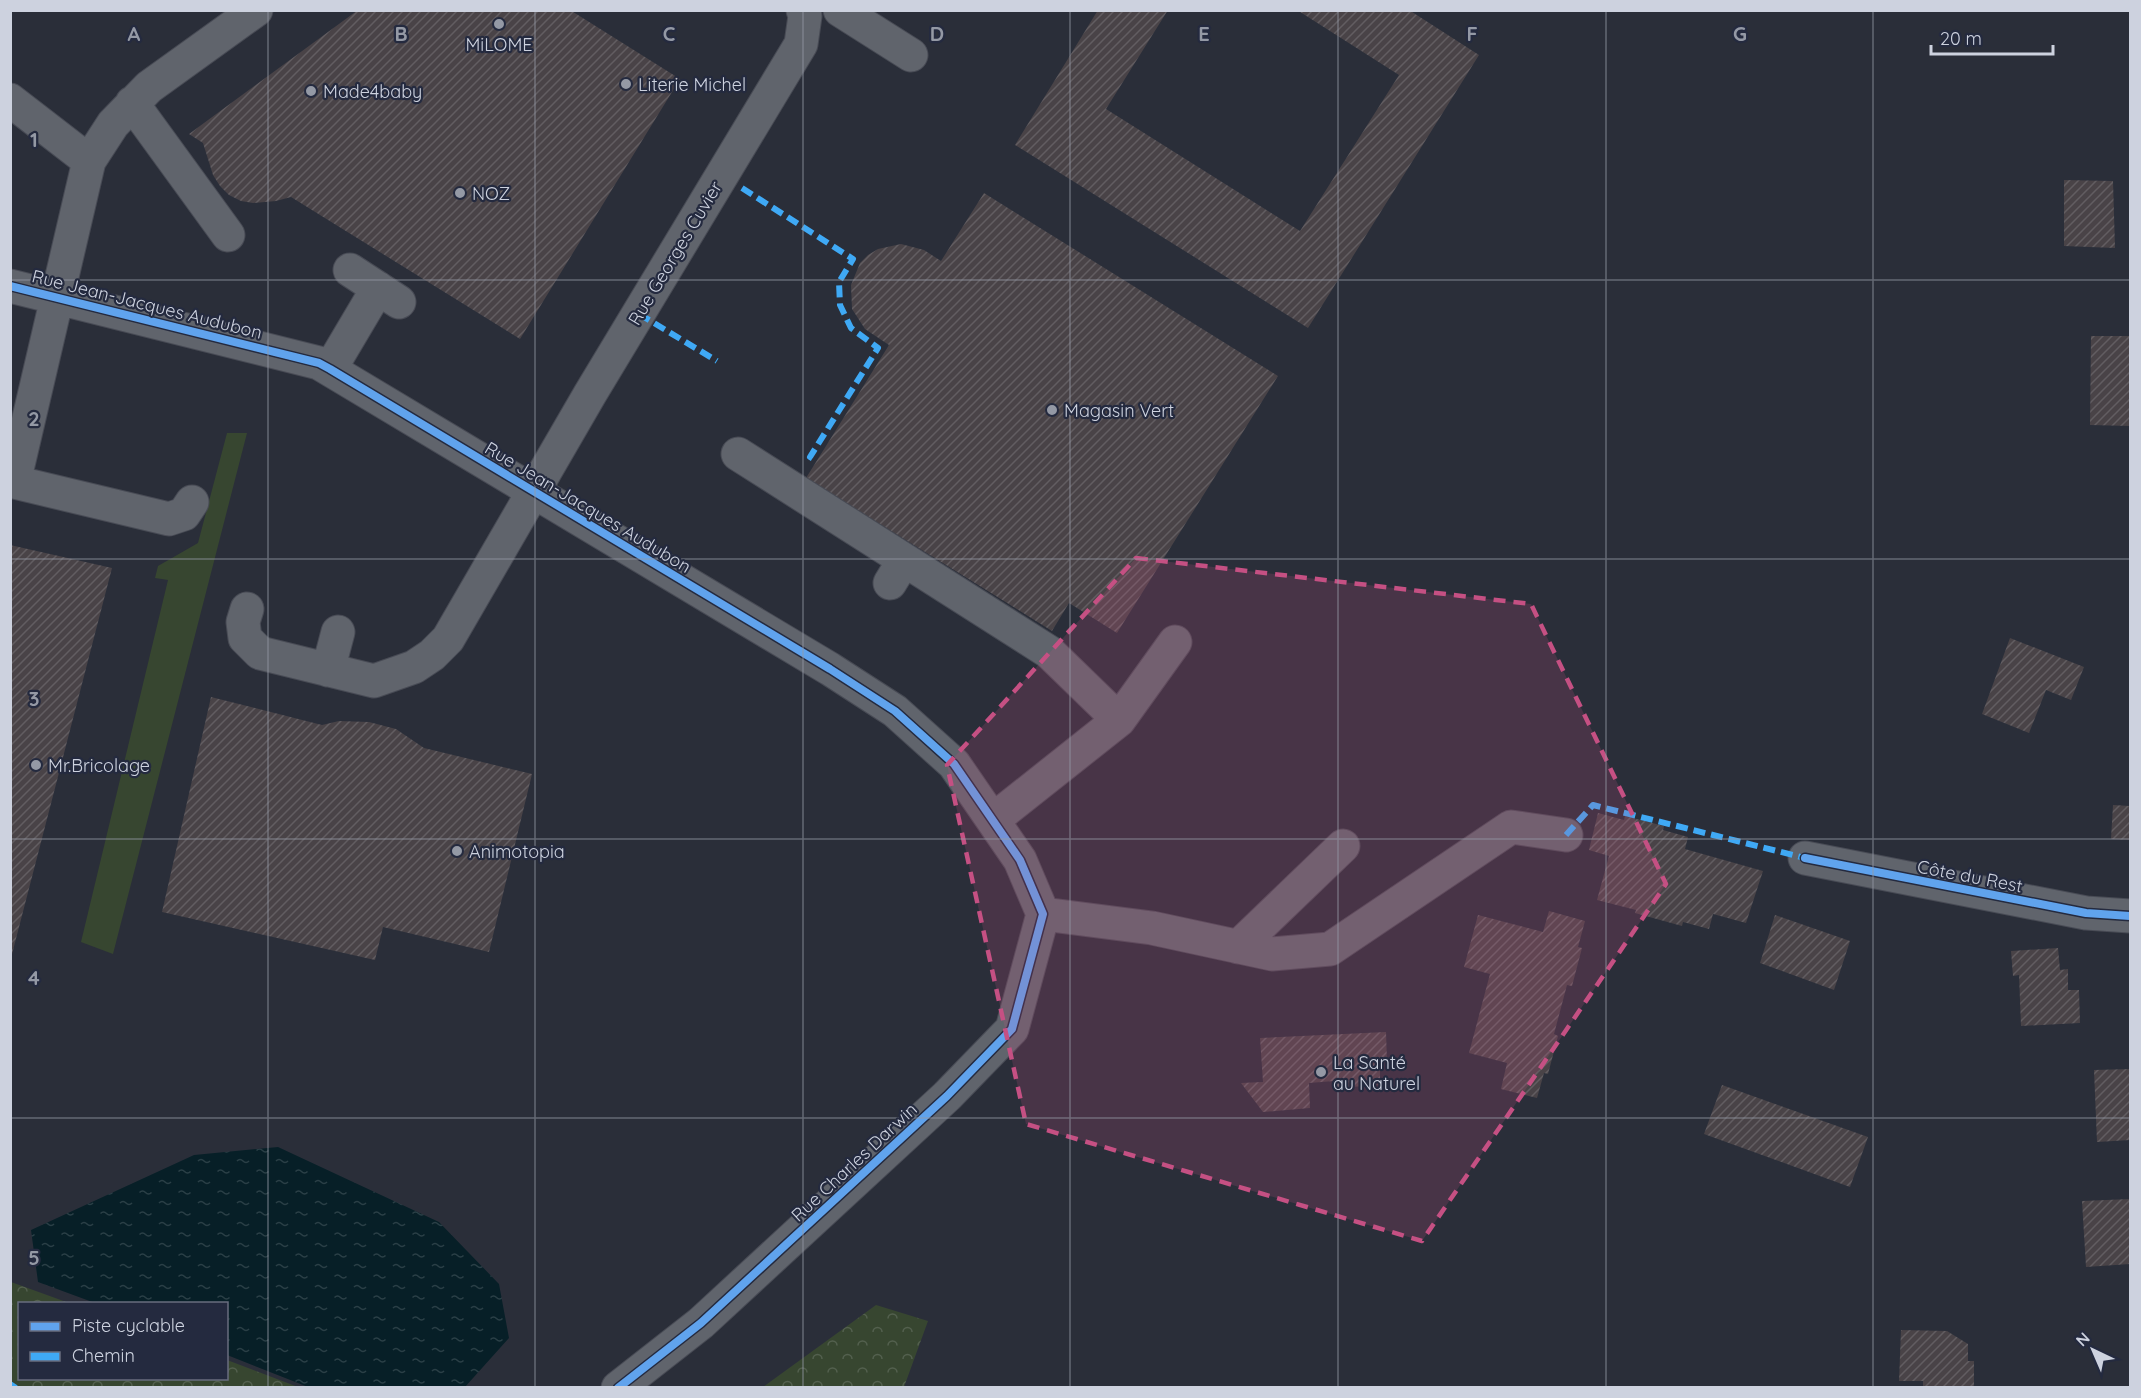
<svg xmlns="http://www.w3.org/2000/svg" width="2141" height="1398" font-family="Quicksand,sans-serif">
	<defs>
		<pattern id="forest-crowns" width="20" height="18" patternUnits="userSpaceOnUse" patternTransform="scale(1.5)"><rect width="20" height="18" fill="#374630"/><path d="M2 6a3 3 0 1 1 6 0M12 15a3 3 0 1 1 6 0" fill="none" stroke="#53604e"/></pattern>
		<pattern id="water-ripples" width="26" height="14" patternUnits="userSpaceOnUse" patternTransform="scale(1.5)"><rect width="26" height="14" fill="#071f27"/><path d="M2 4q2-2 4 0t4 0M15 11q2-2 4 0t4 0" fill="none" stroke="#2a3f46"/></pattern>
		<pattern id="building-hatch" width="6" height="6" patternUnits="userSpaceOnUse" patternTransform="scale(1.5)"><rect width="6" height="6" fill="#494347"/><path d="M-1 1l2-2M0 6l6-6M5 7l2-2" fill="none" stroke="#625d61"/></pattern>
	</defs>
	<rect width="100%" height="100%" fill="#2a2e39"/>
	<path fill="#374630" d="M 227,433 L 247,433 L 113,954 L 81,942 L 168,580 L 155,578 L 158,566 L 198,543 Z"/>
	<path fill="url(#forest-crowns)" d="M 11,1282 L 69,1303 L 20,1304 L 20,1378 L 226,1378 L 227,1360 L 298,1387 L 11,1387 Z
		M 876,1305 L 928,1321 L 904,1387 L 763,1387 Z"/>
	<path fill="url(#water-ripples)" d="M 278,1147 L 439,1222 L 499,1284 L 509,1338 L 465,1387 L 308,1387 L 227,1355 L 226,1304 L 95,1303 L 38,1282 L 31,1230 L 194,1155 Z"/>
	<path fill="url(#building-hatch)" d="M 358,10 L 570,10 L 680,79 L 520,339 L 291,197 L 276,201 L 253,203 L 241,201 L 229,195 L 220,186 L 213,175 L 203,143 L 189,134 Z
		M 1098,10 L 1168,10 L 1106,109 L 1300,231 L 1399,75 L 1297,10 L 1409,10 L 1479,55 L 1308,328 L 1015,145 Z
		M 2064,180 L 2113,181 L 2115,248 L 2064,246 Z
		M 984,193 L 1278,376 L 1117,633 L 1069,603 L 1052,631 L 806,478 L 889,345 L 865,329 L 852,309 L 851,285 L 860,263 L 868,255 L 878,249 L 901,244 L 924,250 L 941,261 Z
		M 2091,336 L 2130,336 L 2130,426 L 2090,425 Z
		M 10,545 L 112,568 L 11,958 L 10,958 Z
		M 2010,638 L 2084,667 L 2071,700 L 2046,690 L 2029,733 L 1982,714 Z
		M 211,697 L 322,725 L 339,721 L 369,722 L 396,729 L 424,748 L 532,774 L 489,952 L 383,927 L 375,960 L 162,912 Z
		M 2113,805 L 2130,806 L 2130,840 L 2111,839 Z
		M 1598,813 L 1624,820 L 1625,816 L 1664,826 L 1663,830 L 1688,837 L 1685,849 L 1763,871 L 1746,923 L 1713,914 L 1709,929 L 1683,922 L 1682,926 L 1635,913 L 1636,910 L 1597,900 L 1609,856 L 1589,850 Z
		M 1549,911 L 1585,921 L 1578,947 L 1582,948 L 1572,986 L 1567,985 L 1554,1034 L 1558,1036 L 1548,1074 L 1544,1073 L 1537,1098 L 1501,1089 L 1507,1063 L 1469,1053 L 1490,974 L 1464,967 L 1478,915 L 1543,932 Z
		M 1775,915 L 1850,941 L 1834,990 L 1760,963 Z
		M 2058,948 L 2060,970 L 2068,969 L 2068,990 L 2079,990 L 2080,1023 L 2021,1026 L 2019,975 L 2013,976 L 2011,951 Z
		M 1386,1032 L 1387,1062 L 1380,1063 L 1380,1085 L 1335,1088 L 1334,1081 L 1309,1083 L 1310,1108 L 1263,1112 L 1241,1083 L 1263,1082 L 1260,1038 Z
		M 2130,1069 L 2130,1140 L 2097,1142 L 2094,1070 Z
		M 1722,1085 L 1868,1137 L 1850,1187 L 1704,1134 Z
		M 2130,1199 L 2130,1264 L 2086,1267 L 2082,1201 Z
		M 1901,1330 L 1947,1331 L 1968,1344 L 1968,1361 L 1974,1361 L 1974,1388 L 1923,1388 L 1923,1381 L 1899,1381 Z"/>
	<g fill="none" stroke-linecap="round" stroke-linejoin="round">
		<defs>
			<path id="minor" d="M 840,10 L 911,55
				M 10,100 L 89,161
				M 132,103 L 228,235
				M 350,270 L 399,302
				M 10,286 L 319,363 L 830,669 L 895,711 L 954,764 L 1020,860 L 1043,914
				M 330,369 L 378,288
				M 738,454 L 1049,652 L 1119,720 L 993,820
				M 10,481 L 169,519 L 184,514 L 192,502
				M 14,482 L 89,161 L 113,124 L 149,87 L 256,10
				M 890,583 L 904,560
				M 247,609 L 243,622 L 245,638 L 260,653 L 374,681 L 414,667 L 432,655 L 448,639 L 590,394 L 801,44 L 805,16 L 803,10
				M 328,670 L 338,632
				M 1119,720 L 1175,642
				M 1805,858 L 2086,913 L 2130,916
				M 1043,914 L 1152,928 L 1272,954 L 1330,949 L 1511,827 L 1566,835
				M 1238,947 L 1343,846
				M 618,1388 L 701,1323 L 947,1096 L 1012,1029 L 1043,914"/>
		</defs>
		<use href="#minor" stroke="#484b55" stroke-width="35"/>
		<use href="#minor" stroke="#60646c" stroke-width="33"/>
		<path stroke="#3fa9f5" stroke-width="6" stroke-dasharray="12 6" stroke-linecap="butt" d="M 742,188 L 853,259 L 839,282 L 840,305 L 851,328 L 878,348 L 810,457 L 817,461
			M 639,314 L 717,361
			M 1566,835 L 1593,805 L 1805,858
			M 10,1384 L 16,1388"/>
		<defs>
			<path id="cycleway" d="M 10,286 L 319,363 L 330,369 L 830,669 L 895,711 L 954,764 L 1020,860 L 1043,914 L 1012,1029 L 947,1096 L 701,1323 L 618,1388
				M 1805,858 L 2086,913 L 2130,916"/>
		</defs>
		<use href="#cycleway" stroke="#242a3f" stroke-width="11"/>
		<use href="#cycleway" stroke="#60a3ed" stroke-width="8"/>
	</g>
	<path fill="#c55083" fill-opacity="0.2" stroke="#c55083" stroke-width="4.5" stroke-dasharray="12 8" stroke-linejoin="round" d="M 1136,558 L 1531,604 L 1666,884 L 1422,1241 L 1026,1124 L 947,765 Z"/>
	<path fill="none" stroke="#9499a5" stroke-width="1.5" stroke-opacity="0.55" d="M 268,10 L 268,1388M 535,10 L 535,1388M 803,10 L 803,1388M 1070,10 L 1070,1388M 1338,10 L 1338,1388M 1606,10 L 1606,1388M 1873,10 L 1873,1388M 10,280 L 2130,280M 10,559 L 2130,559M 10,839 L 2130,839M 10,1118 L 2130,1118"/>
	<g fill="#9499a5" stroke="#242a3f" stroke-width="2">
		<circle cx="499" cy="24" r="6"/>
		<circle cx="626" cy="84" r="6"/>
		<circle cx="311" cy="91" r="6"/>
		<circle cx="460" cy="193" r="6"/>
		<circle cx="1052" cy="410" r="6"/>
		<circle cx="36" cy="765" r="6"/>
		<circle cx="457" cy="851" r="6"/>
		<circle cx="1321" cy="1072" r="6"/>
	</g>
	<g text-anchor="middle" dominant-baseline="central" stroke-width="4.5" stroke-linejoin="round" paint-order="stroke">
		<g font-size="18" fill="#cdd2df" stroke="#242a3f" text-anchor="start">
			<text x="499" y="44" text-anchor="middle">MiLOME</text>
			<text x="638" y="84">Literie Michel</text>
			<text x="323" y="91">Made4baby</text>
			<text x="472" y="193">NOZ</text>
			<text x="1064" y="410">Magasin Vert</text>
			<text x="48" y="765">Mr.Bricolage</text>
			<text x="469" y="851">Animotopia</text>
			<text x="1333" y="1062">La Santé<tspan x="1333" dy="21">au Naturel</tspan></text>
		</g>
		<g font-size="18" fill="#cdd2df" stroke="#242a3f">
			<text transform="translate(675 253) rotate(-59)">Rue Georges Cuvier</text>
			<text transform="translate(147 304) rotate(14)">Rue Jean-Jacques Audubon</text>
			<text transform="translate(588 507) rotate(31)">Rue Jean-Jacques Audubon</text>
			<text transform="translate(1970 876) rotate(11)">Côte du Rest</text>
			<text transform="translate(854 1162) rotate(-43)">Rue Charles Darwin</text>
		</g>
	</g>
	<g font-size="20" text-anchor="middle" font-weight="bold" fill="#9499a5" stroke="#242a3f" stroke-width="4.5" stroke-linejoin="round" paint-order="stroke">
		<text x="134" y="41">A</text>
		<text x="401" y="41">B</text>
		<text x="669" y="41">C</text>
		<text x="937" y="41">D</text>
		<text x="1204" y="41">E</text>
		<text x="1472" y="41">F</text>
		<text x="1740" y="41">G</text>
		<text x="34" y="147">1</text>
		<text x="34" y="426">2</text>
		<text x="34" y="706">3</text>
		<text x="34" y="985">4</text>
		<text x="34" y="1265">5</text>
	</g>
	<rect width="2141" height="1398" fill="none" stroke="#cdd2df" stroke-width="24"/>
	<rect x="18" y="1302" width="210" height="78" fill="#242a3f" stroke="#686d7f" stroke-width="1.5"/>
	<rect x="30" y="1322" width="30" height="9" fill="#60a3ed" stroke="#686d7f" stroke-width="1.5"/>
	<text x="72" y="1332" font-size="18" fill="#cdd2df">Piste cyclable</text>
	<rect x="30" y="1352" width="30" height="9" fill="#3fa9f5" stroke="#686d7f" stroke-width="1.5"/>
	<text x="72" y="1362" font-size="18" fill="#cdd2df">Chemin</text>
	<g transform="translate(2093 1350) rotate(316)" stroke="#242a3f" stroke-width="4.5" paint-order="stroke">
	<path d="M0-4.5L10 22L0 15L-10 22Z" fill="#cdd2df"/>
	<text y="-9" font-size="16" font-weight="bold" text-anchor="middle" fill="#cdd2df">N</text>
	</g>
	<path d="M1931 45v9h122v-9" fill="none" stroke="#cdd2df" stroke-width="3"/>
	<text x="1940" y="45" font-size="18" fill="#cdd2df" stroke="#242a3f" stroke-width="4.5" paint-order="stroke">20 m</text>
</svg>
